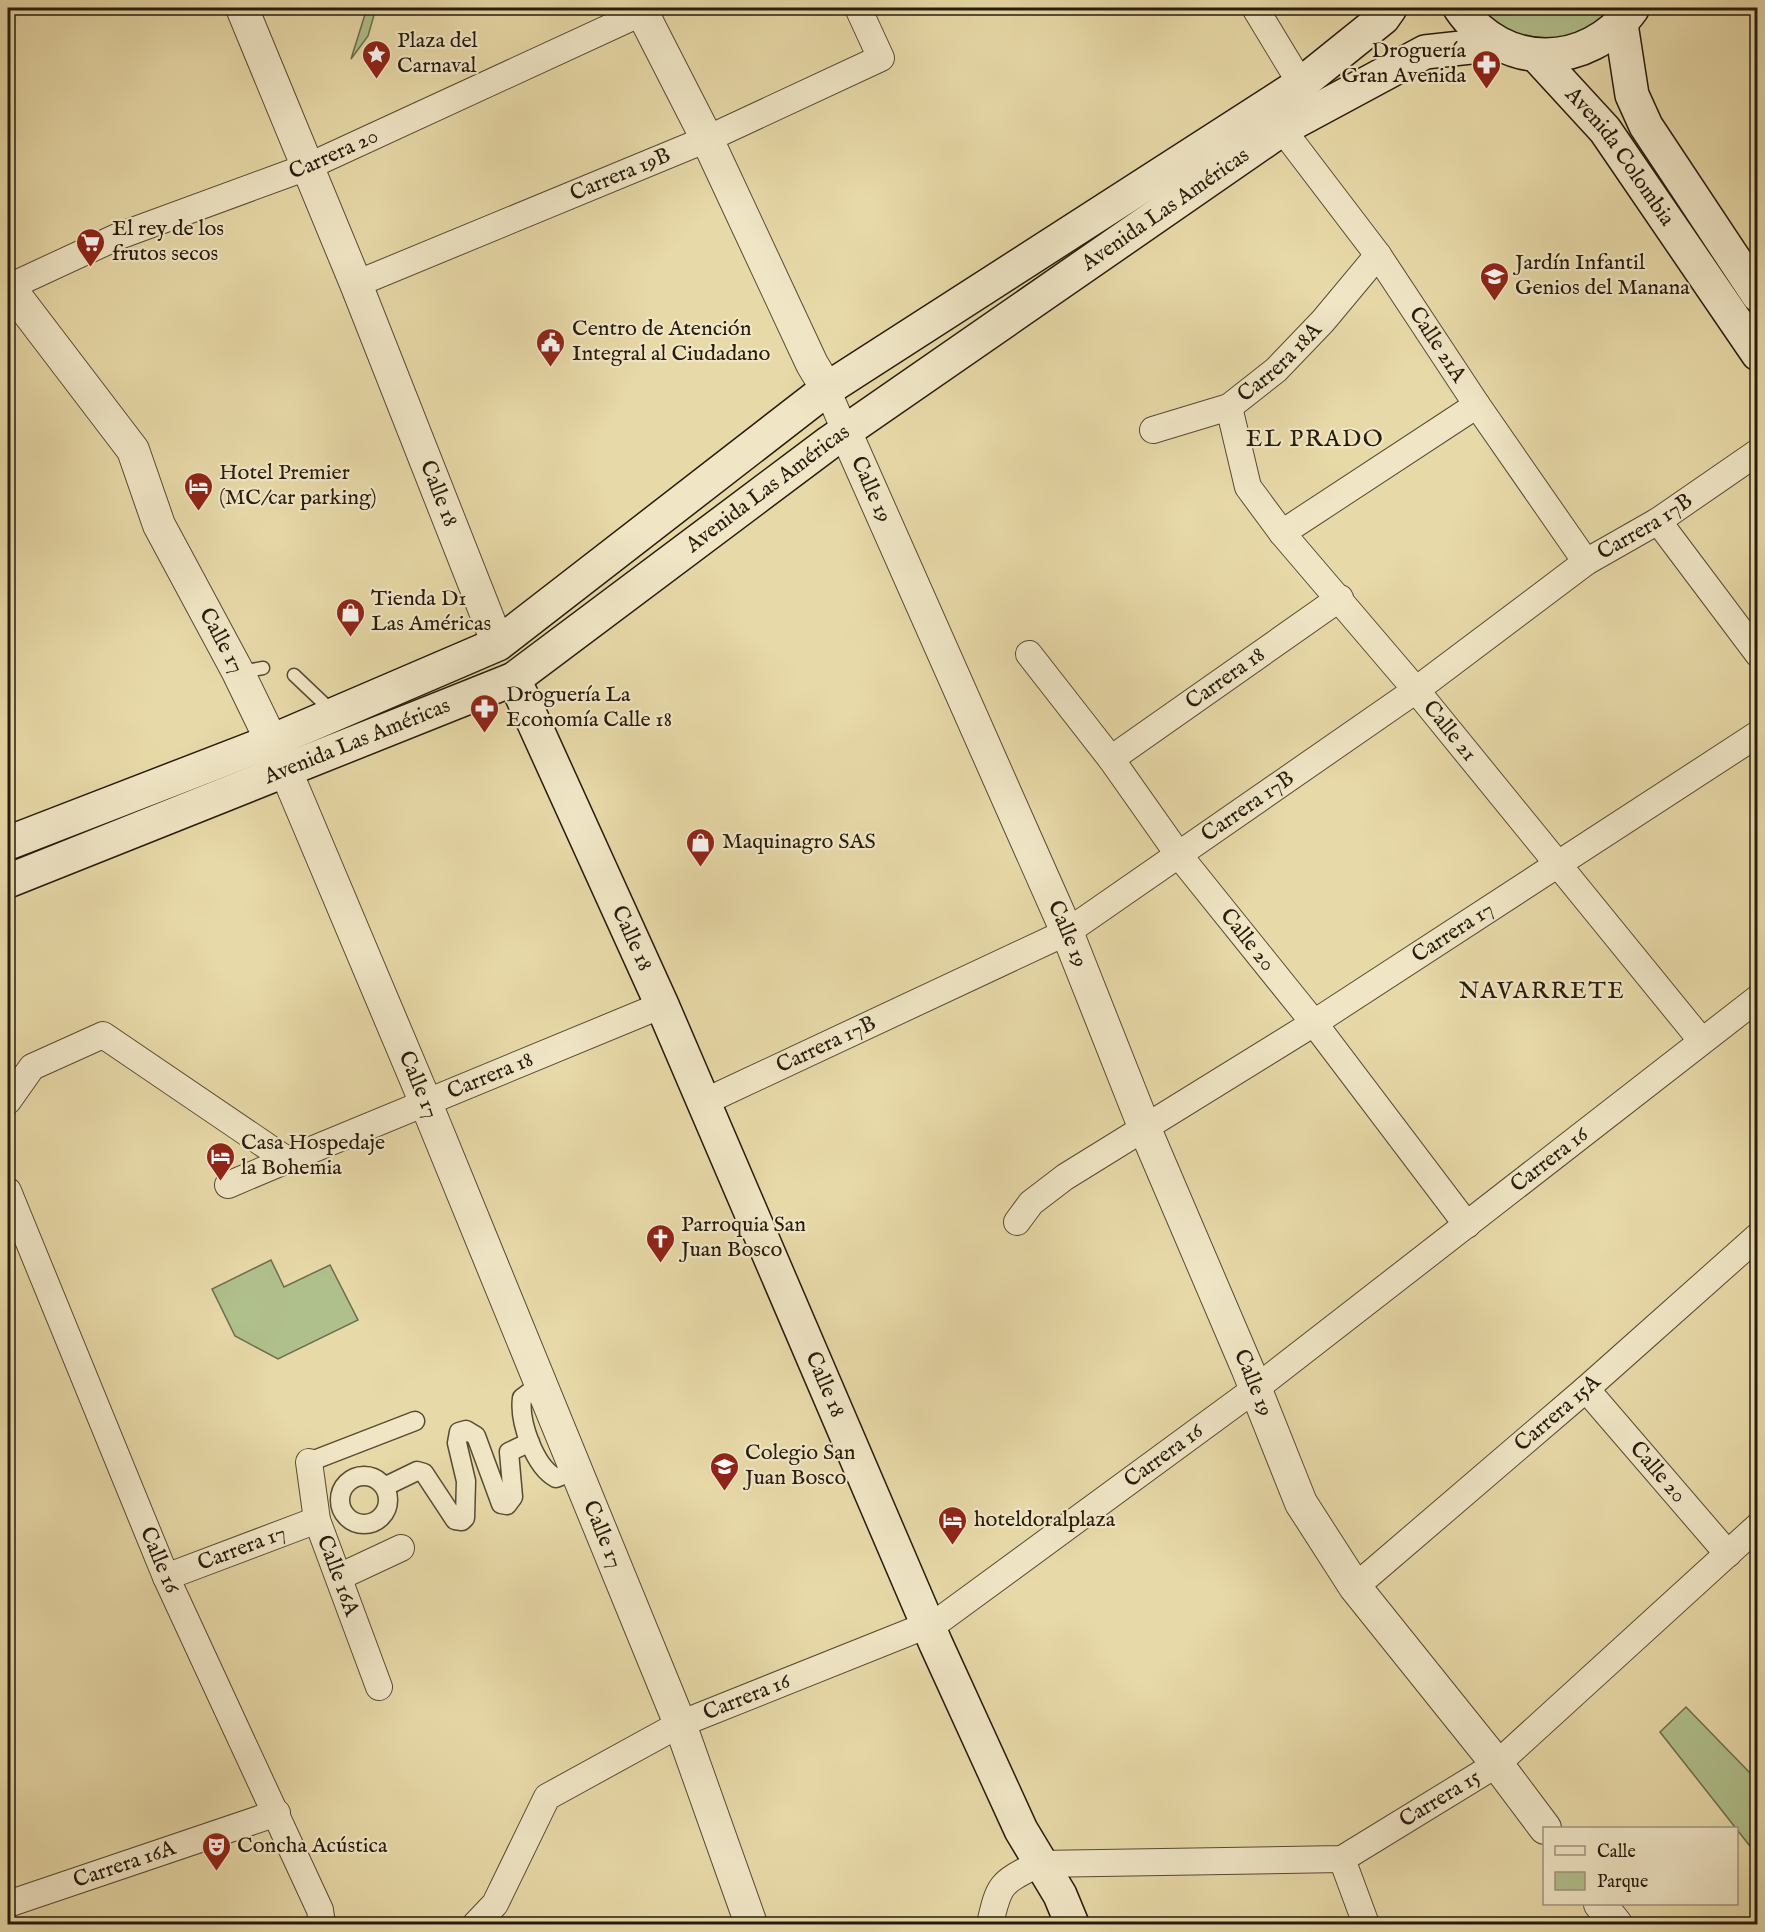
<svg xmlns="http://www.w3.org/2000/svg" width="1765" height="1932" font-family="'IM FELL English',serif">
	<rect width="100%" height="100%" fill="#e8d9a8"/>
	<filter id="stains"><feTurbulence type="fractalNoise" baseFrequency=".00333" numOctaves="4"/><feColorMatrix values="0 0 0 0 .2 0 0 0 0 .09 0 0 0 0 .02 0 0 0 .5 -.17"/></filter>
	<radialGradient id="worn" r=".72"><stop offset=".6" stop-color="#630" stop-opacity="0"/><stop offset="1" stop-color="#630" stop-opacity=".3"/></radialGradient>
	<path fill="#b0c08c" stroke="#6c6e4c" stroke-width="1.5" d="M 367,8 L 376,8 L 368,36 L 351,59 Z
		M 1465,8 L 1631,8 L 1548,53 Z
		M 271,1260 L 284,1287 L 330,1265 L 358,1320 L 278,1359 L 235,1336 L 212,1289 Z
		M 1686,1707 L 1751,1774 L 1757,1768 L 1757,1855 L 1660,1732 Z"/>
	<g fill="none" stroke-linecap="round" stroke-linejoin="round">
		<defs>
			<path id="service" d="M 240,672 L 263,668
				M 294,675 L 334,713"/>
			<path id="pedestrian" d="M 541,1384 L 522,1398 C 519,1421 534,1466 556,1478 L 576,1470
				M 309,1462 L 415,1421
				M340 1500a24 24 0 1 1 48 0a24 24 0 1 1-48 0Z
				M 384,1487 L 417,1471 L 424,1473 L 455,1520 L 462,1521 L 465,1518 L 466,1481 L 457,1443 L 459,1432 L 466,1430 L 476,1436 L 501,1504 L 507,1505 L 513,1497 L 509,1452 L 530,1442"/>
			<g id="minor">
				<path d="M 1255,8 L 1301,84"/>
				<path id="s1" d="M 1282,129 L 1378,255 L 1477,405 L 1586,562"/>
				<path id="s2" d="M 356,284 L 707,139 L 881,58 L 858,8"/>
				<path id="s3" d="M 9,287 L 119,236 L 307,167 L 652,8"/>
				<path d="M 827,389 L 845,431"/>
				<path id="s4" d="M 1229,407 L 1248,487 L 1282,533 L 1416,690 L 1701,1040"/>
				<path id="s5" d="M 1153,430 L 1229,407 L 1276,370 L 1323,321 L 1378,255"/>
				<path d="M 1658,521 L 1758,654"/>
				<path d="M 1282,533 L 1477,405"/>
				<path id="s6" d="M 1029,654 L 1111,759 L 1178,854 L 1314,1023 L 1467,1225"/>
				<path id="s7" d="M 1111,759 L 1340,598"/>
				<path id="s8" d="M 8,1101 L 32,1067 L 103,1035 L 287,1160 L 662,1005"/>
				<path id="s9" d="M 704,1102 L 1067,932 L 1416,690 L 1586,562 L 1658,521 L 1758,452"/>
				<path d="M 228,1185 L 287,1160"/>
				<path id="s10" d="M 8,1191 L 166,1577 L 320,1910 L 322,1924"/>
				<path id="s11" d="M 1017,1222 L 1031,1203 L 1065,1177 L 1314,1023 L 1758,734"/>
				<path id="s12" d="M 1586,1389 L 1728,1554"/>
				<path id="s13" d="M 309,1462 L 317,1520 L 379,1687"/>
				<path id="s14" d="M 166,1577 L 317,1520"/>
				<path d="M 339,1577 L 401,1548"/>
				<path id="s15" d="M 1355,1587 L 1586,1389 L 1758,1236"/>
				<path d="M 1342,1859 L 1366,1924"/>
				<path id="s16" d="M 8,1904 L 277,1813"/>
				<path id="s17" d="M 476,1924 L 495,1904 L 547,1797 L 680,1724 L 940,1620 L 1255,1389 L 1758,998"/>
				<path id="s18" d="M 990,1924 C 999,1883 1001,1883 1038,1864 L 1342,1859 L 1497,1764 L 1758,1526"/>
			</g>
			<g id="tertiary">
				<path id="s19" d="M 242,8 L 356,284 L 498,644"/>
				<path d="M 640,8 L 707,139 L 812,364 L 827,389"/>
				<path id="s20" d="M 8,286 L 133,450 L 159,525 L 238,672 L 285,769 L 425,1101 L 680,1724 L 751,1924"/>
				<path id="s21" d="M 845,431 L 1067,932 L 1145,1129 L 1248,1370 L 1301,1503 L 1355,1587 L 1497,1764 L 1545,1828"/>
				<path d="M 1600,1904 L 1616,1924"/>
			</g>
			<g id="secondary">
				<path d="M 1460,8 C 1503,71 1588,70 1632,9"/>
				<path d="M 1621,24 L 1632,95 L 1646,126 L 1758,295"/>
				<path id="s22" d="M 1536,55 L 1605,130 L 1758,354"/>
				<path id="s23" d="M 514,679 L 662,1005 L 936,1644 L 1021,1830 L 1060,1895 L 1072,1924"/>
				<path d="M 8,843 L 272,741 L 498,644 L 827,389 L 1301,84 L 1383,18 L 1390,8"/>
				<path id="s24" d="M 8,881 L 514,679 L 830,442 L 1282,129 L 1425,52 L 1498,44"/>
			</g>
		</defs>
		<use href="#service" stroke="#574b33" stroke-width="15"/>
		<use href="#pedestrian" stroke="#574b33" stroke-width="21"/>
		<use href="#minor" stroke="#574b33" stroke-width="28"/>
		<use href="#tertiary" stroke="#574b33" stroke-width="34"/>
		<use href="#secondary" stroke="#271c0c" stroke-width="36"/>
		<use href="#service" stroke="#f0e6c6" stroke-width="12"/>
		<use href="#pedestrian" stroke="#f0e6c6" stroke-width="18"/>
		<use href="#minor" stroke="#f0e6c6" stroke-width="26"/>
		<use href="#tertiary" stroke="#f0e6c6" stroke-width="32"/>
		<use href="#secondary" stroke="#f0e6c6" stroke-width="33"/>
	</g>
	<defs>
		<symbol id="sight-pin" viewBox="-11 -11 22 30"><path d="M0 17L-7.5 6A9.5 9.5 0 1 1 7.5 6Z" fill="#8f2418" stroke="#f0e6c6"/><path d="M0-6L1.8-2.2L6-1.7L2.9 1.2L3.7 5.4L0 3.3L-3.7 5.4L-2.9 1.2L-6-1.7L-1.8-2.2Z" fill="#fff"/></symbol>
		<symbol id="pharmacy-pin" viewBox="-11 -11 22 30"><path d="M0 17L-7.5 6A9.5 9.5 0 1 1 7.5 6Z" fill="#8f2418" stroke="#f0e6c6"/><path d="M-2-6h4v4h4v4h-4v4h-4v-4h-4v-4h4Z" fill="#fff"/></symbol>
		<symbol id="supermarket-pin" viewBox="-11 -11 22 30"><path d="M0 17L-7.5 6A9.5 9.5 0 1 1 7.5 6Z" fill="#8f2418" stroke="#f0e6c6"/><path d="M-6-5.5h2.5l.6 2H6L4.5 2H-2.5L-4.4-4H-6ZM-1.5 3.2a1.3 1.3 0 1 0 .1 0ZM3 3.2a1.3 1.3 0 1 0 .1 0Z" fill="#fff"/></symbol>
		<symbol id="school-pin" viewBox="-11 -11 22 30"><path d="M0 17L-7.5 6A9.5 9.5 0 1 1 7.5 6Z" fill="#8f2418" stroke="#f0e6c6"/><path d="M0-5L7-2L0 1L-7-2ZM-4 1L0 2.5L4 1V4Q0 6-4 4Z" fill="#fff"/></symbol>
		<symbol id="civic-pin" viewBox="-11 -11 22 30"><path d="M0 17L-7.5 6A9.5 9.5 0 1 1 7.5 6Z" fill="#8f2418" stroke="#f0e6c6"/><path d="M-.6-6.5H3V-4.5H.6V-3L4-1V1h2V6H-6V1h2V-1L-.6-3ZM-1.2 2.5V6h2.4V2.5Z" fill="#fff"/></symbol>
		<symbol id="hotel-pin" viewBox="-11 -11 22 30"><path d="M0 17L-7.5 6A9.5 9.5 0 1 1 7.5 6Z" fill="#8f2418" stroke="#f0e6c6"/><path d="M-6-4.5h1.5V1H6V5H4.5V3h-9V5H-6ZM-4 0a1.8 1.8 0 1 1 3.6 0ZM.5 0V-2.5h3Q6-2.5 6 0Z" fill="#fff"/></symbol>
		<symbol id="shop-pin" viewBox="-11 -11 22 30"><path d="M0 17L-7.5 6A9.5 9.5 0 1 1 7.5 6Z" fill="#8f2418" stroke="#f0e6c6"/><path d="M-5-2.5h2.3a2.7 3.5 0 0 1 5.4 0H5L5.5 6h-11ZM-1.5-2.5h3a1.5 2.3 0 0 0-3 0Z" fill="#fff"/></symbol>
		<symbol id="church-pin" viewBox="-11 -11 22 30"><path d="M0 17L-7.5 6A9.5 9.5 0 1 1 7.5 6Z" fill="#8f2418" stroke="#f0e6c6"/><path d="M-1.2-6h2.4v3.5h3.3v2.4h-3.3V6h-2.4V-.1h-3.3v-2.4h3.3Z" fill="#fff"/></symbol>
		<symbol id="theatre-pin" viewBox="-11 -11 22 30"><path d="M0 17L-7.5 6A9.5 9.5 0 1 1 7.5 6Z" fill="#8f2418" stroke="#f0e6c6"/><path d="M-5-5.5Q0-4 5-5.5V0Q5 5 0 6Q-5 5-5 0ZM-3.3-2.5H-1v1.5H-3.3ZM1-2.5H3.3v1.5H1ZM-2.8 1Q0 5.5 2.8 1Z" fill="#fff"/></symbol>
	</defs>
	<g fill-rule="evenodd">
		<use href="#sight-pin" x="360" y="38" width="33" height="45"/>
		<use href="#pharmacy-pin" x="1470" y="48" width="33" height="45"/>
		<use href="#supermarket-pin" x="74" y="226" width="33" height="45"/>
		<use href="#school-pin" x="1478" y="260" width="33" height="45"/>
		<use href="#civic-pin" x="534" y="326" width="33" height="45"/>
		<use href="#hotel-pin" x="182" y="470" width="33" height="45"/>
		<use href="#shop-pin" x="334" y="596" width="33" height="45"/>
		<use href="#pharmacy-pin" x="468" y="692" width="33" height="45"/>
		<use href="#shop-pin" x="684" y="826" width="33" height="45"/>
		<use href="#hotel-pin" x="204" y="1140" width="33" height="45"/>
		<use href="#church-pin" x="644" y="1222" width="33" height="45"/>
		<use href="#school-pin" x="708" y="1450" width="33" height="45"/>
		<use href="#hotel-pin" x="936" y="1504" width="33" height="45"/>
		<use href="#theatre-pin" x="200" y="1830" width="33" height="45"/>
	</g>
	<g text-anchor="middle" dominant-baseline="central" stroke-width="4.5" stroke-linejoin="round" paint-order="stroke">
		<g font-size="22" fill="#271c0c" stroke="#f0e6c6" text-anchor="start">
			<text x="397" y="41">Plaza del<tspan x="397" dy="25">Carnaval</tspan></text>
			<text x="1466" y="51" text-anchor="end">Droguería<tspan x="1466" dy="25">Gran Avenida</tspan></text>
			<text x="112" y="229">El rey de los<tspan x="112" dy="25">frutos secos</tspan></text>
			<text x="1515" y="263">Jardín Infantil<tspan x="1515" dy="25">Genios del Manana</tspan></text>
			<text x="572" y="329">Centro de Atención<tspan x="572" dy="25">Integral al Ciudadano</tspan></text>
			<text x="219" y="473">Hotel Premier<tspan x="219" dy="25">(MC/car parking)</tspan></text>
			<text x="371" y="599">Tienda D1<tspan x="371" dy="25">Las Américas</tspan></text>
			<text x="506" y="695">Droguería La<tspan x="506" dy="25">Economía Calle 18</tspan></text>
			<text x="722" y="842">Maquinagro SAS</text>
			<text x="241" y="1143">Casa Hospedaje<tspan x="241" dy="25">la Bohemia</tspan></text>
			<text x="681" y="1225">Parroquia San<tspan x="681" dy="25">Juan Bosco</tspan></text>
			<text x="745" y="1453">Colegio San<tspan x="745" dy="25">Juan Bosco</tspan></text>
			<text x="974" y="1520">hoteldoralplaza</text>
			<text x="237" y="1846">Concha Acústica</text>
		</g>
		<g font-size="22" fill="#271c0c" stroke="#f0e6c6">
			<text stroke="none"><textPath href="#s3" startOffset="351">Carrera 20</textPath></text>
			<text stroke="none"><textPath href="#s22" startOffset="132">Avenida Colombia</textPath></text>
			<text stroke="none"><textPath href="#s2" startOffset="286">Carrera 19B</textPath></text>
			<text stroke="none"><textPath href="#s24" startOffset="1348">Avenida Las Américas</textPath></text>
			<text stroke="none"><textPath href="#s1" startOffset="266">Calle 21A</textPath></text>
			<text stroke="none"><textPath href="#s5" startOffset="147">Carrera 18A</textPath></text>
			<text stroke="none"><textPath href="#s24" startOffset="862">Avenida Las Américas</textPath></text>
			<text stroke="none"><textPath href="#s21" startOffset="64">Calle 19</textPath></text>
			<text stroke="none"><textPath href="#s19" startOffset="524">Calle 18</textPath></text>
			<text stroke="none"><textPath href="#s9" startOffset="1107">Carrera 17B</textPath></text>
			<text stroke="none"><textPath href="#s20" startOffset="417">Calle 17</textPath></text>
			<text stroke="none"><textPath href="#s7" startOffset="140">Carrera 18</textPath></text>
			<text stroke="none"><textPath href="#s4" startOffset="399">Calle 21</textPath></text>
			<text stroke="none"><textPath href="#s24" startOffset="376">Avenida Las Américas</textPath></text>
			<text stroke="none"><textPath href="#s9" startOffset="621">Carrera 17B</textPath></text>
			<text stroke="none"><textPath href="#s11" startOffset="525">Carrera 17</textPath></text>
			<text stroke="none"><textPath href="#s21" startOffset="550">Calle 19</textPath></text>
			<text stroke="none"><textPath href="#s23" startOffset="285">Calle 18</textPath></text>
			<text stroke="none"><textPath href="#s6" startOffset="360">Calle 20</textPath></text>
			<text stroke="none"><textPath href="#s9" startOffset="135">Carrera 17B</textPath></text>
			<text stroke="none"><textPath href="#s8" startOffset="562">Carrera 18</textPath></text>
			<text stroke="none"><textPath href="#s20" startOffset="903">Calle 17</textPath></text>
			<text stroke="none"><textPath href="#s17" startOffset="1342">Carrera 16</textPath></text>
			<text stroke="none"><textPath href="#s21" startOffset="1036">Calle 19</textPath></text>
			<text stroke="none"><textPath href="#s23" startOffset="771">Calle 18</textPath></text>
			<text stroke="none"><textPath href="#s15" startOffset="267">Carrera 15A</textPath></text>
			<text stroke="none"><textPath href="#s17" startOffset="856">Carrera 16</textPath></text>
			<text stroke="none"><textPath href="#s12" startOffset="110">Calle 20</textPath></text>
			<text stroke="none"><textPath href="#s20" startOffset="1389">Calle 17</textPath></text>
			<text stroke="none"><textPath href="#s14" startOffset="81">Carrera 17</textPath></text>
			<text stroke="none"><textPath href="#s10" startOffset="399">Calle 16</textPath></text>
			<text stroke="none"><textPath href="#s13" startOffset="118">Calle 16A</textPath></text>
			<text stroke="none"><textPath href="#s17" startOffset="370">Carrera 16</textPath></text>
			<text stroke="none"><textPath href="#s18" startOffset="501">Carrera 15</textPath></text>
			<text stroke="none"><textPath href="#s16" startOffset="123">Carrera 16A</textPath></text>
		</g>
		<g font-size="24" letter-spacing="1.5" fill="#271c0c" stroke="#f0e6c6">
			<text x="1315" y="439">EL PRADO</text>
			<text x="1542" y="991">NAVARRETE</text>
		</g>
	</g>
	<rect width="1765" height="1932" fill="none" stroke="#e8d9a8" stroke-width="30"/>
	<rect x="9" y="9" width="1747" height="1914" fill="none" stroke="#271c0c" stroke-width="3"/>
	<rect x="15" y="15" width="1735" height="1902" fill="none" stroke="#271c0c" stroke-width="1.5"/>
	<rect x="1543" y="1827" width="195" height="78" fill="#f0e6c6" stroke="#a0957c" stroke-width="1.5"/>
	<rect x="1555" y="1846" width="30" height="9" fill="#f0e6c6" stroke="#a0957c" stroke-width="1.5"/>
	<text x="1597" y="1857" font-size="18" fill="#271c0c">Calle</text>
	<rect x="1555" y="1872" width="30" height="18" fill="#b0c08c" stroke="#a0957c" stroke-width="1.5"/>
	<text x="1597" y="1887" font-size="18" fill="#271c0c">Parque</text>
	<rect width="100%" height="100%" filter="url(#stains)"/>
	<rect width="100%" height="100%" fill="url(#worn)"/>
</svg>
